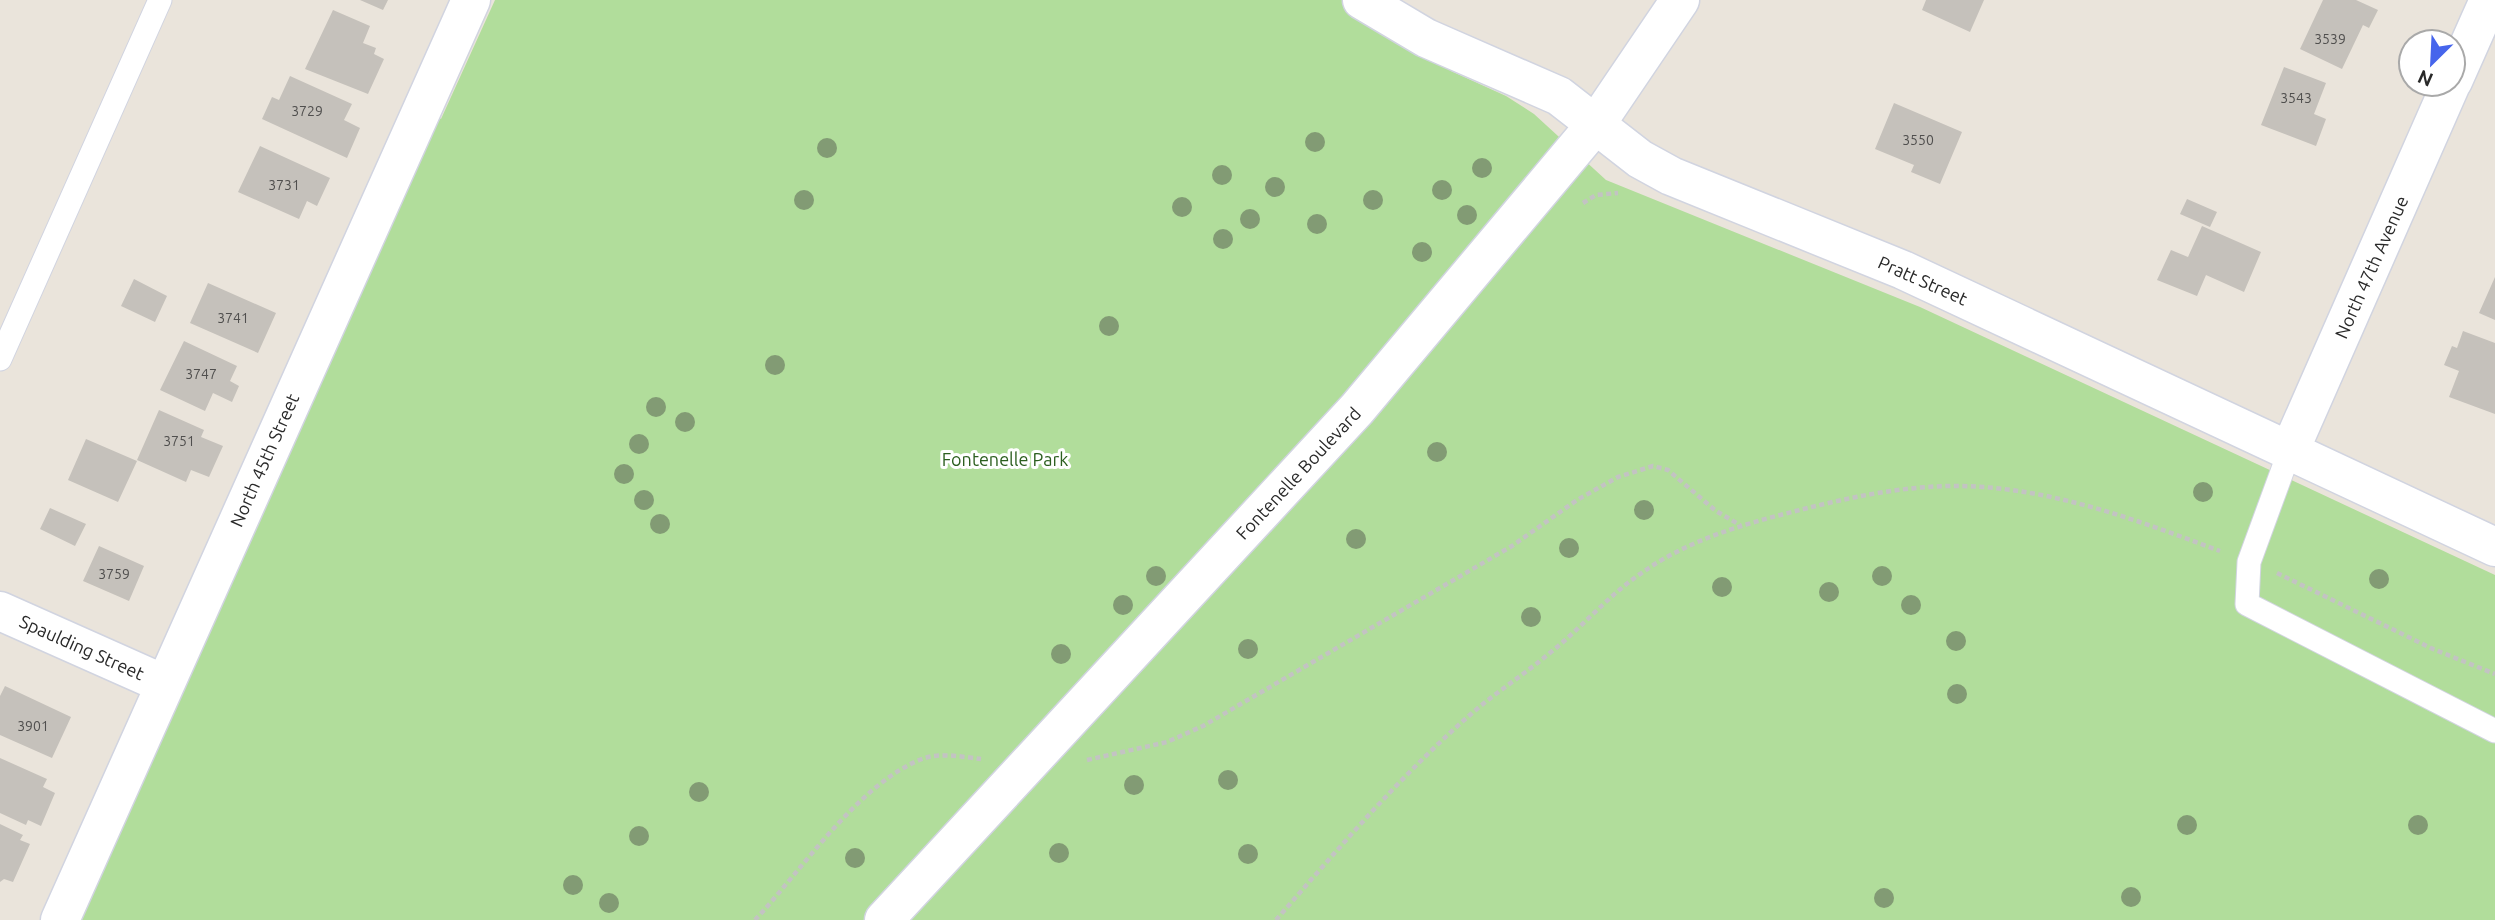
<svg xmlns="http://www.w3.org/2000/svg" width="2495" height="920" font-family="Ubuntu,sans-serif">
	<rect width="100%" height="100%" fill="#eae4db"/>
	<path fill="#b1dd9b" d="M 495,0 L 1343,0 L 1361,14 L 1445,58 L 1451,71 L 1506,96 L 1534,114 L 1606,180 L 1920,307 L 2495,575 L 2495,920 L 54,920 L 434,115 L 441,119 Z"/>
	<path fill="#c5c1bb" d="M 360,0 L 388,0 L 383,10 Z
		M 1926,0 L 1984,0 L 1970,32 L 1922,10 Z
		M 2323,0 L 2356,0 L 2378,10 L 2369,28 L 2363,25 L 2342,69 L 2300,49 Z
		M 333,10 L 370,26 L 363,43 L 376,48 L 374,54 L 384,59 L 368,94 L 305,69 Z
		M 2284,67 L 2326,83 L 2314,114 L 2326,119 L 2316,146 L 2261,125 Z
		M 290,76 L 352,104 L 344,120 L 360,128 L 347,158 L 262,119 L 272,97 L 279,100 Z
		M 1894,103 L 1962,132 L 1940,184 L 1911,172 L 1914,165 L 1875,149 Z
		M 260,146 L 330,178 L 317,206 L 307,201 L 299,219 L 238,192 Z
		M 2187,199 L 2217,212 L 2210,227 L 2180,214 Z
		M 2202,226 L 2261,252 L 2244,292 L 2206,275 L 2197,296 L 2157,280 L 2171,250 L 2188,257 Z
		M 2495,277 L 2495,320 L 2479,313 Z
		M 134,279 L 167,296 L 155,322 L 121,306 Z
		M 208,283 L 276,313 L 258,353 L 190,323 Z
		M 2463,331 L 2495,343 L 2495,414 L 2449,397 L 2459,371 L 2444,365 L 2452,346 L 2457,348 Z
		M 184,341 L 237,366 L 230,381 L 239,386 L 232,402 L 213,393 L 205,411 L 160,390 Z
		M 159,410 L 204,430 L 201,437 L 223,446 L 209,477 L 191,470 L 186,482 L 137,460 Z
		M 86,439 L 137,461 L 118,502 L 68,480 Z
		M 50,508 L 86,524 L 75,546 L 40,529 Z
		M 99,546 L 144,566 L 129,601 L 83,581 Z
		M 5,686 L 71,717 L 52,758 L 0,735 L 0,696 Z
		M 0,758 L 47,779 L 43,787 L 55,793 L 41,826 L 28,820 L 26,825 L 0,813 Z
		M 0,824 L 23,835 L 20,840 L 30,844 L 13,882 L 4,879 L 0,882 Z"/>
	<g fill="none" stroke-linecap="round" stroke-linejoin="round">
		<defs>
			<path id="service" d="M 0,359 L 160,0
				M 2290,450 L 2249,562 L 2247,604 L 2495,731"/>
			<path id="minor" d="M 1362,0 L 1426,38 L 1559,96 L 1640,159 L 1671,176 L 1903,270 L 2495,547
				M 2453,81 L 2489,0
				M 2290,450 L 2451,84
				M 0,611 L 164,684
				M 60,920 L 471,0"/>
			<path id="secondary" d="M 884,920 L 1357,409 L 1596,124 L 1680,0"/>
		</defs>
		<use href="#service" stroke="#d1d4e0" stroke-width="25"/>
		<use href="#minor" stroke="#d1d4e0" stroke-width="41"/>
		<use href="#secondary" stroke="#d1d4e0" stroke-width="41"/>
		<path stroke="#c3c3c3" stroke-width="4.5" stroke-dasharray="5 3.5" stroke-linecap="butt" d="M 1583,203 L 1596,195 L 1618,193
			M 2277,573 L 2433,649 L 2495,674
			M 1087,760 L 1167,742 L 1203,726 L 1512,546 L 1577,500 L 1618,477 L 1653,466 L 1668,470 L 1716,511 L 1740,525
			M 755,920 C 801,871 859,783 922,759 C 940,752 963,757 981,759
			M 1276,920 C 1338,849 1400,776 1471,714 C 1495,693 1522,676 1546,656 C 1580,630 1607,596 1643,572 C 1687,541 1740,525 1792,512 C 1846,498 1905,485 1962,486 C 2052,488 2137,520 2220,551"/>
		<use href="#service" stroke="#fff" stroke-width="23"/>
		<use href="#minor" stroke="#fff" stroke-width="38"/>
		<use href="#secondary" stroke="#fff" stroke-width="38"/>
	</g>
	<g fill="#829b74">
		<circle cx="1315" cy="142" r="10"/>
		<circle cx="827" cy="148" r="10"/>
		<circle cx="1482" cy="168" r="10"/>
		<circle cx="1222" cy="175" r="10"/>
		<circle cx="1275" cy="187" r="10"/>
		<circle cx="1442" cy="190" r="10"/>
		<circle cx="804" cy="200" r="10"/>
		<circle cx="1373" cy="200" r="10"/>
		<circle cx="1182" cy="207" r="10"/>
		<circle cx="1467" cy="215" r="10"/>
		<circle cx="1250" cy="219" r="10"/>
		<circle cx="1317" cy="224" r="10"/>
		<circle cx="1223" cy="239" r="10"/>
		<circle cx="1422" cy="252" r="10"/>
		<circle cx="1109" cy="326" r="10"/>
		<circle cx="775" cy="365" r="10"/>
		<circle cx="656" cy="407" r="10"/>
		<circle cx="685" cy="422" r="10"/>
		<circle cx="639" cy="444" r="10"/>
		<circle cx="1437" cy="452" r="10"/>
		<circle cx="624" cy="474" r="10"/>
		<circle cx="2203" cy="492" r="10"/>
		<circle cx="644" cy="500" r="10"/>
		<circle cx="1644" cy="510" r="10"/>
		<circle cx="660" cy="524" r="10"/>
		<circle cx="1356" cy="539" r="10"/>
		<circle cx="1569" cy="548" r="10"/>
		<circle cx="1156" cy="576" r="10"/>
		<circle cx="1882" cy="576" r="10"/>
		<circle cx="2379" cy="579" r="10"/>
		<circle cx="1722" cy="587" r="10"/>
		<circle cx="1829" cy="592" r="10"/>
		<circle cx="1123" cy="605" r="10"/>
		<circle cx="1911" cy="605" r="10"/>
		<circle cx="1531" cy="617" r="10"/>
		<circle cx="1956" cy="641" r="10"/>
		<circle cx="1248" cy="649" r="10"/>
		<circle cx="1061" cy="654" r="10"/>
		<circle cx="1957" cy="694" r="10"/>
		<circle cx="1228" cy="780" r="10"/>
		<circle cx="1134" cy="785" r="10"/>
		<circle cx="699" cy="792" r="10"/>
		<circle cx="2187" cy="825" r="10"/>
		<circle cx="2418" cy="825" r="10"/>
		<circle cx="639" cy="836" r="10"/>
		<circle cx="1059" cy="853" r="10"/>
		<circle cx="1248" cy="854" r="10"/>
		<circle cx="855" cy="858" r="10"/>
		<circle cx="573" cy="885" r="10"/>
		<circle cx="2131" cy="897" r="10"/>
		<circle cx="1884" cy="898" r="10"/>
		<circle cx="609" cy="903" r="10"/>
	</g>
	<g text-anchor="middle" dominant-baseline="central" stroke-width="6" stroke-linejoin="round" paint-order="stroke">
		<g font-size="14" fill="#504f4e">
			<text x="2330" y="39">3539</text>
			<text x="2296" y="98">3543</text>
			<text x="307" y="111">3729</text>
			<text x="1918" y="140">3550</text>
			<text x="284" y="185">3731</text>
			<text x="233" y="318">3741</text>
			<text x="201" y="374">3747</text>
			<text x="179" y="441">3751</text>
			<text x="114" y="574">3759</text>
			<text x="33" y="726">3901</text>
		</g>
		<g font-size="18" fill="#292929" stroke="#fff">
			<text transform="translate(2371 267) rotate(-66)">North 47th Avenue</text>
			<text transform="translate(1923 280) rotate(24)">Pratt Street</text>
			<text transform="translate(264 460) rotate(-66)">North 45th Street</text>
			<text transform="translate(1298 473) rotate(-47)">Fontenelle Boulevard</text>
			<text transform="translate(82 647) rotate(24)">Spaulding Street</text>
		</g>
		<g font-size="18" fill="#2c5f1f" stroke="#fff">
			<text x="1005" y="459">Fontenelle Park</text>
		</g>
	</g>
	<g transform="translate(2432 63) rotate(204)"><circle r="33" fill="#ffffff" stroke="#a9a9a9" stroke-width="2"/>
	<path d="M0-5L12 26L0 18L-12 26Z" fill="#4665ec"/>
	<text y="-10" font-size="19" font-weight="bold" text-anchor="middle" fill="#292929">N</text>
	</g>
</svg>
